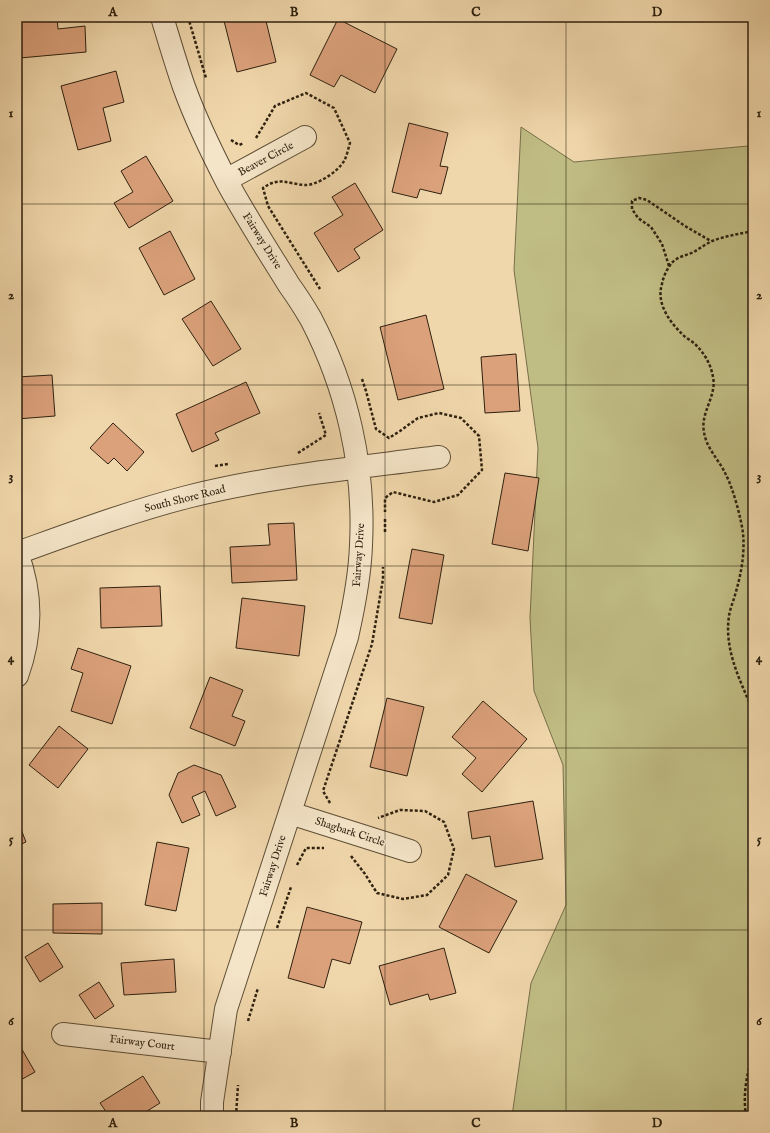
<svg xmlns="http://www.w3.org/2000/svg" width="770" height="1133" font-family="'IM FELL English',serif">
	<rect width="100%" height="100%" fill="#f0d7ab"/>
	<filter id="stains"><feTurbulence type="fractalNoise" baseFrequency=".005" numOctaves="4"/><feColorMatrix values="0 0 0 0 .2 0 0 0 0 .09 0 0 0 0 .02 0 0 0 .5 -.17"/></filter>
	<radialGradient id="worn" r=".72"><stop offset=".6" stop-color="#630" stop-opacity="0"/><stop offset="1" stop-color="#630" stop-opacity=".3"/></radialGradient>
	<path fill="#c0bd84" stroke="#776f4a" d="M 521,127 L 574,162 L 748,146 L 753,141 L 753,1116 L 512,1116 L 531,983 L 566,905 L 563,765 L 534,691 L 530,618 L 538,448 L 514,270 Z"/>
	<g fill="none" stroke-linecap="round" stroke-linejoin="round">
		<path stroke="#727b73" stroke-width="6" d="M 751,17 L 753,25"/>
	</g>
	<path fill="#dba17b" stroke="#2e210f" d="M 17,17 L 57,17 L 58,29 L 85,26 L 86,52 L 20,58 Z
		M 223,17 L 265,17 L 276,62 L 237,72 Z
		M 338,19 L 397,49 L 375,93 L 341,75 L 334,87 L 310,75 Z
		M 116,71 L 124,102 L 103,108 L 111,141 L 78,150 L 61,86 Z
		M 409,123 L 448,133 L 440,166 L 448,167 L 441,194 L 420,189 L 417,198 L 392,192 Z
		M 146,156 L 173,201 L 129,228 L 114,203 L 133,192 L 121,171 Z
		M 355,183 L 383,230 L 354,249 L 360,258 L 338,272 L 314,233 L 343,215 L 332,197 Z
		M 170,231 L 195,279 L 164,295 L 139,248 Z
		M 211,301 L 241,349 L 213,366 L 182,319 Z
		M 426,315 L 444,389 L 398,400 L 380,327 Z
		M 516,354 L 520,411 L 485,413 L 481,357 Z
		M 52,375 L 55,416 L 17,419 L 17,377 Z
		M 246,382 L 260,413 L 215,433 L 219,440 L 192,452 L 176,414 Z
		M 113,423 L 144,452 L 127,471 L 114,458 L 108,464 L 90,448 Z
		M 505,473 L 539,478 L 528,551 L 492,544 Z
		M 294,523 L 297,580 L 232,583 L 230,547 L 270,545 L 268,524 Z
		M 412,549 L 444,555 L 432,624 L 399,618 Z
		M 160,586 L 162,626 L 101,628 L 100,588 Z
		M 242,598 L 305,606 L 299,656 L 236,648 Z
		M 78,648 L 131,666 L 112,724 L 71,711 L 83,673 L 71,669 Z
		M 210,677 L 243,690 L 232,716 L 245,721 L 235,746 L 190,728 Z
		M 387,698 L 424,707 L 407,776 L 370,767 Z
		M 483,701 L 527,739 L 482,792 L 462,774 L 476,758 L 452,737 Z
		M 59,726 L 88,749 L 58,788 L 29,765 Z
		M 194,765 L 221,775 L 236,807 L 216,816 L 205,791 L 192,797 L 200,815 L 182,823 L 169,795 L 178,773 Z
		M 533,801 L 543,859 L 495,867 L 490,836 L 472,839 L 468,812 Z
		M 17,819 L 26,842 L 17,846 Z
		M 157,842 L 189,848 L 176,911 L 145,905 Z
		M 466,874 L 517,901 L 489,953 L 439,927 Z
		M 102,903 L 102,934 L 53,933 L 53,904 Z
		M 307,907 L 362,922 L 350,964 L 332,959 L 324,988 L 288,978 Z
		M 48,943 L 63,967 L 40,982 L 25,957 Z
		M 444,948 L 456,993 L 430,1000 L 428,994 L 390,1005 L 379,966 Z
		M 174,959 L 176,992 L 124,995 L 121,963 Z
		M 99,982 L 114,1006 L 95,1019 L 79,995 Z
		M 17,993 L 21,993 L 19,1015 L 17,1015 Z
		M 20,1046 L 35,1072 L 17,1082 L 17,1047 Z
		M 143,1076 L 160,1103 L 139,1116 L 109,1116 L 100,1103 Z
		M 307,1113 L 307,1116 L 270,1116 Z"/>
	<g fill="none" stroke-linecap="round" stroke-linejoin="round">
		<defs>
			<path id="minor" d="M 162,17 C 169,40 176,64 184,87 C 196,120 211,151 227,182 C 246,217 268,251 289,285 C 297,296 304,307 311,319 C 347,388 365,466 361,545 C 360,576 354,606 347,637 L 226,1009 L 212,1102 L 212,1116
				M 226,180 L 305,137
				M 17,553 C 73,533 129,512 187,497 C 270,476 355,468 439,457
				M 17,553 C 32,593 32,635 17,676
				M 290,813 L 410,851
				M 63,1034 L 220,1052"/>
		</defs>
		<use href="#minor" stroke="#5e4e36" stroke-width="24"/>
		<path stroke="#2e210f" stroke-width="2.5" stroke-dasharray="3 2" stroke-linecap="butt" d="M 188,17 L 206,78
			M 256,138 L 275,106 L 306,93 L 334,108 L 350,143 C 348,149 347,156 344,161 C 339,171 316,186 305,185 C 287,184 280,176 263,188 L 268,206 L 320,289
			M 231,140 L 239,145 L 244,143
			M 753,231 C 739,234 725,236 712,241 C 706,244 700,248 694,252 C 685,256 674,257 669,267 C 666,271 663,278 662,284 C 656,303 669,321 682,334 C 686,338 692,341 696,345 C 705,354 711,365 713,377 C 717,396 700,413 704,432 C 706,448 720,461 726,475 C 733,488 741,518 743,533 C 745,554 741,575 735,595 C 733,602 730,609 729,616 C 724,650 740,680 753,711
			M 669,266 L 662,244 L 651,227 L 638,218 L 632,209 L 632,201 L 639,198 L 647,200 L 685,226 L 711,241
			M 362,379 L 366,391 L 376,429 L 389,438 L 400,431 L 418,418 L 439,413 L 461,418 L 479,436 L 482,470 L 458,495 L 434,502 L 393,492 L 385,498 L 385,512
			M 298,453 L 326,435 L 319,413
			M 215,466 L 228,464
			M 385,532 L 385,519
			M 330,803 L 323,791 L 372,644 L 383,579 L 383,567
			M 351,856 L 365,874 L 377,893 L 403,899 L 427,895 L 448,875 L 454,849 L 444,822 L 425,811 L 400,810 L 378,818
			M 297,865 L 306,848 L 324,848
			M 277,928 L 291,887
			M 248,1021 L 258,988
			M 236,1116 L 238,1085
			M 746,1116 C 743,1096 746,1075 753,1056"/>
		<use href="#minor" stroke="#f5e5c8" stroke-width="22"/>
	</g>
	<path fill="none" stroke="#2e210f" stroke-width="1" stroke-opacity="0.55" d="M 204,17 L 204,1116M 385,17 L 385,1116M 566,17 L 566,1116M 17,204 L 753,204M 17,385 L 753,385M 17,566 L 753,566M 17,748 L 753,748M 17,930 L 753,930"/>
	<g text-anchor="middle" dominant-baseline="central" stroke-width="3" stroke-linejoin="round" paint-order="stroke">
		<g font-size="11" fill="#2e210f" stroke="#f5e5c8">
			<text transform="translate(266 159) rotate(-28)">Beaver Circle</text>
			<text transform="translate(262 241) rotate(58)">Fairway Drive</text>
			<text transform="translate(185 499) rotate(-14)">South Shore Road</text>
			<text transform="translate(359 555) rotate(-86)">Fairway Drive</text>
			<text transform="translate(350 832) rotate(18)">Shagbark Circle</text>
			<text transform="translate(273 866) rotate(-72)">Fairway Drive</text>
			<text transform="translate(142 1043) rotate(7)">Fairway Court</text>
		</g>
	</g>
	<rect width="770" height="1133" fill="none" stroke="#f0d7ab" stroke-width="44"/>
	<rect x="22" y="22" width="726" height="1089" fill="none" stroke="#2e210f" stroke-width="1.5"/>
	<g font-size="13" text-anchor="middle" font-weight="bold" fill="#2e210f">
		<text x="113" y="16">A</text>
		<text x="294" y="16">B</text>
		<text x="476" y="16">C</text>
		<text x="657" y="16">D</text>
		<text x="11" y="117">1</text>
		<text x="759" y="117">1</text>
		<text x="11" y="299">2</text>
		<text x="759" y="299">2</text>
		<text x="11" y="480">3</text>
		<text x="759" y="480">3</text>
		<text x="11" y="662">4</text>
		<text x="759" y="662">4</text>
		<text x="11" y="843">5</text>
		<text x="759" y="843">5</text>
		<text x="11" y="1025">6</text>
		<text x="759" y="1025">6</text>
		<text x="113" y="1127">A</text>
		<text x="294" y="1127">B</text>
		<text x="476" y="1127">C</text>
		<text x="657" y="1127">D</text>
	</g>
	<rect width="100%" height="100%" filter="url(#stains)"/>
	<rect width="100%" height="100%" fill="url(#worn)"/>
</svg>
